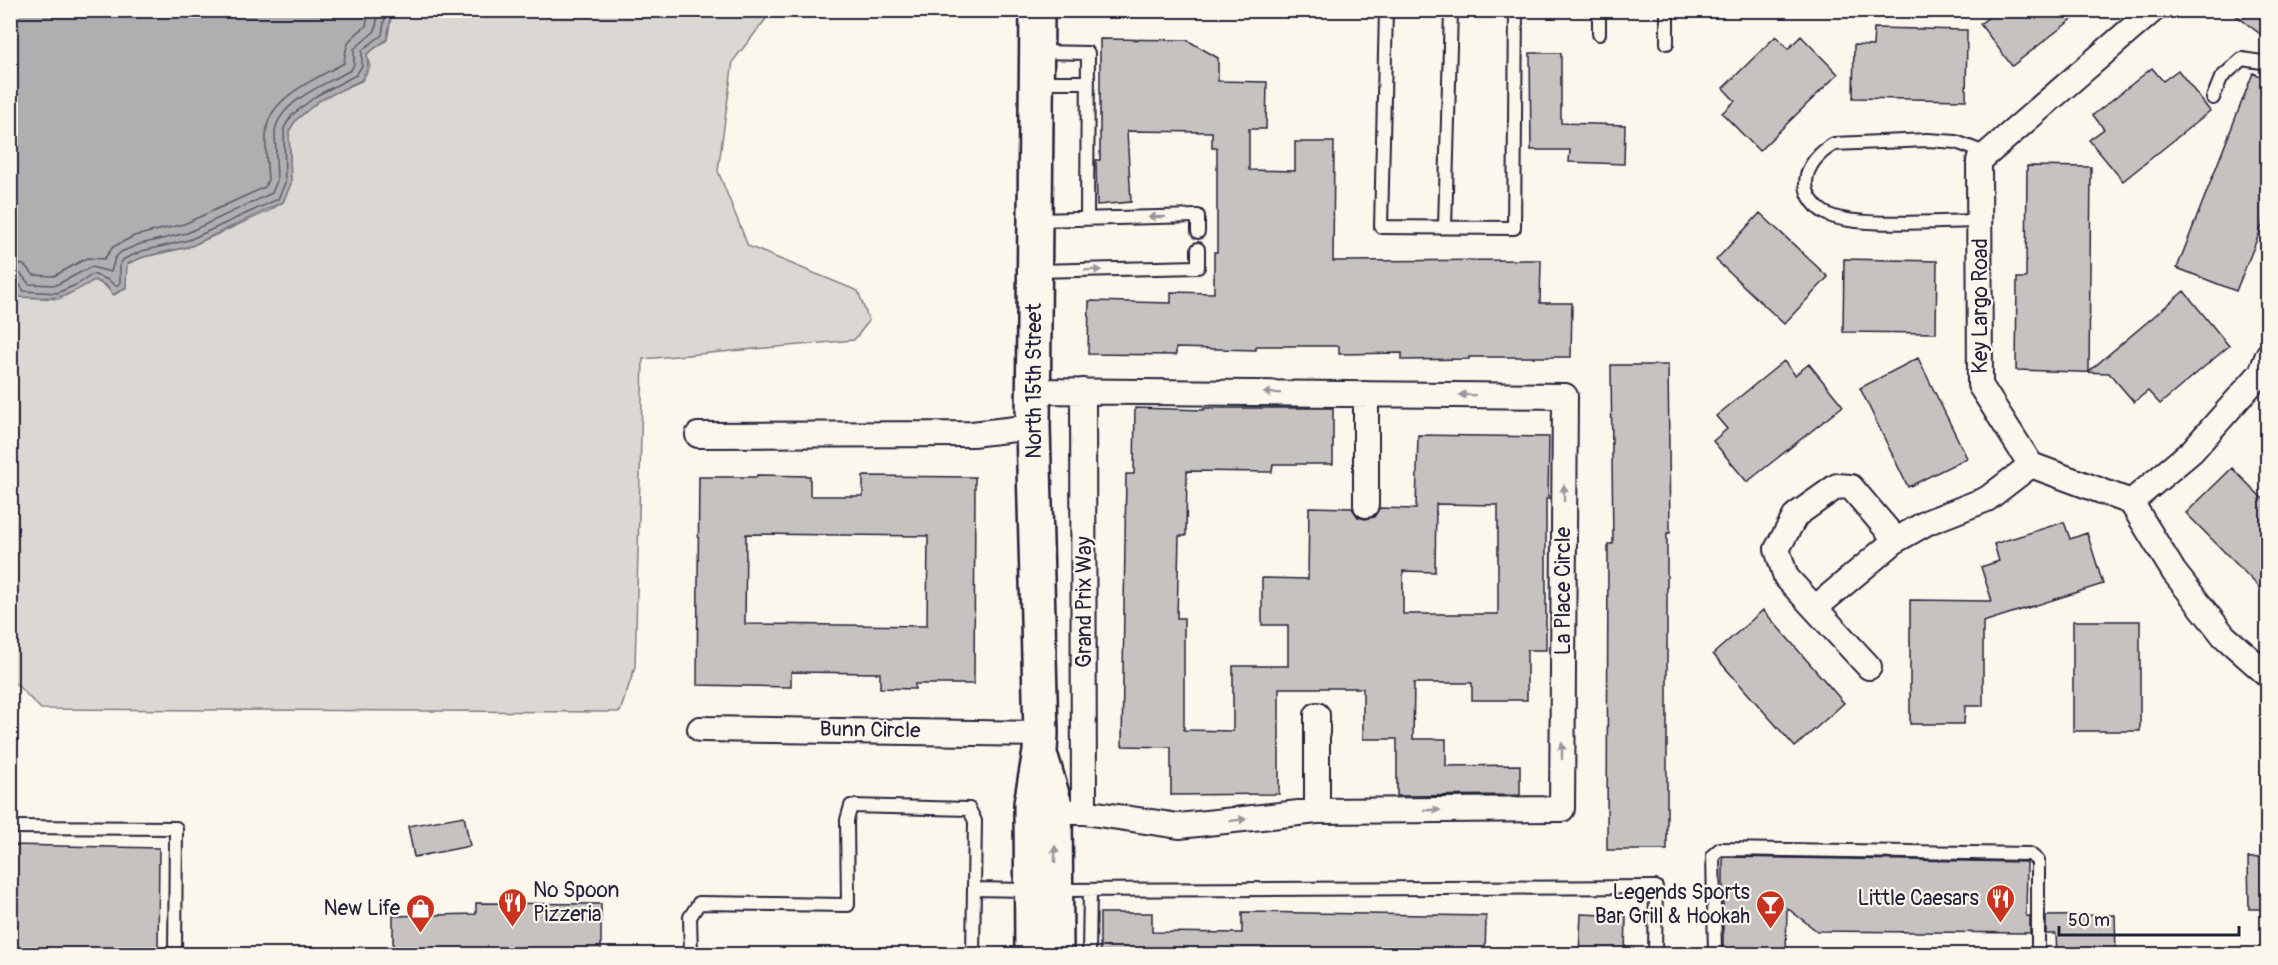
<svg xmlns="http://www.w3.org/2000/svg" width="2278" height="965" font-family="Pangolin,sans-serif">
	<rect width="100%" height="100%" fill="#fbf7ec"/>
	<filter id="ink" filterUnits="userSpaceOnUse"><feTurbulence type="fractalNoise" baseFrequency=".0167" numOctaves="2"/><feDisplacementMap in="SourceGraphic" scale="12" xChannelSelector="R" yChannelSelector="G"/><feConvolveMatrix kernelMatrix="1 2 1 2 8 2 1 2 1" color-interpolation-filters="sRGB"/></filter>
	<g filter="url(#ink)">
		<path fill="#dbd8d3" stroke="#7e7d87" stroke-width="1.5" d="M 773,10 L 733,61 L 718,171 L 748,246 L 858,291 L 869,321 L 854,340 L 643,359 L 635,667 L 620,712 L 41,709 L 11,679 L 10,281 L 19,297 L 59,299 L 95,280 L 105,286 L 114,295 L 126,288 L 126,264 L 144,257 L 189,247 L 269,211 L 283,202 L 291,183 L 289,131 L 296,120 L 322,98 L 362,81 L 370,67 L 367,54 L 387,40 L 392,11 Z"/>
		<path fill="#b1aeb0" stroke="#787681" stroke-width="1.5" d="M 10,11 L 11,10 L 392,11 L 387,39 L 367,54 L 368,67 L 361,80 L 319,101 L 296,120 L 289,131 L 291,184 L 283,202 L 191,246 L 143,257 L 127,264 L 126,287 L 113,295 L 106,285 L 94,280 C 63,301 54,298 18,297 L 11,279 Z"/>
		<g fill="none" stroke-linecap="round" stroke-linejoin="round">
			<path stroke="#5b5a6a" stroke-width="1.5" d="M 10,262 L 24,265 L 34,275 L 54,276 L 87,258 L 104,259 L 113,247 L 134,236 L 184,224 L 265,187 L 268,180 C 267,163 264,144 267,128 C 271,96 320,77 344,63 C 346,41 349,39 366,26 L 369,10
				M 10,271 L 21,274 L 29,284 L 56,285 L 91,267 L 111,272 L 115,258 L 121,252 L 140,244 L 187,233 L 272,193 L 277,181 L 275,131 C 280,101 327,83 351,70 L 354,64 L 354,49 L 375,31 L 379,10
				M 10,279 L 17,281 L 24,291 L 57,293 L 78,284 L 93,274 L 108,280 L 116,286 L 120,283 L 120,264 L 124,259 L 142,251 L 189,240 L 278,199 L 285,183 L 284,128 L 292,115 L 316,96 L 356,75 L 362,66 L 362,50 L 382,35 L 386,10"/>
		</g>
		<path fill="#c6c2c0" stroke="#22223b" stroke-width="1.5" fill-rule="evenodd" d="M 1998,10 L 2084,10 L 2012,66 L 1980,24 Z
			M 2229,10 L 2268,10 L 2268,40 Z
			M 1874,28 L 1967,30 L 1966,100 L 1853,98 L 1854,45 L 1873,46 Z
			M 1776,36 L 1788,49 L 1801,36 L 1838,74 L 1759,151 L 1722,113 L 1735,101 L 1723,88 Z
			M 1100,39 L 1187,40 L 1218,58 L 1218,81 L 1267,82 L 1266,129 L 1249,129 L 1249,170 L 1295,171 L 1295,142 L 1334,142 L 1333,261 L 1541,260 L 1540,303 L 1572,303 L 1571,357 L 1469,357 L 1469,359 L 1402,360 L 1402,353 L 1339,354 L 1339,346 L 1256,346 L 1256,350 L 1176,348 L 1176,355 L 1088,354 L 1089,301 L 1171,303 L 1171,292 L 1214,293 L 1214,252 L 1217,252 L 1217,148 L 1212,148 L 1212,132 L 1127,131 L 1131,202 L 1097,205 L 1096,160 L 1100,160 Z
			M 1530,53 L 1561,53 L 1561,123 L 1625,125 L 1624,164 L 1569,162 L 1570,150 L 1531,150 Z
			M 2152,68 L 2163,81 L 2178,70 L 2210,111 L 2123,181 L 2089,140 L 2104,129 L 2093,115 Z
			M 2253,73 L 2268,79 L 2268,212 L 2236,291 L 2177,268 Z
			M 2027,166 L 2091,167 L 2089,371 L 2184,291 L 2229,346 L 2160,404 L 2148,391 L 2134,402 L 2109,373 L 2016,370 L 2017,278 L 2026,278 Z
			M 1760,213 L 1828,277 L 1784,324 L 1716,260 Z
			M 1844,259 L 1937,261 L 1936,333 L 1843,332 Z
			M 1918,358 L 1967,458 L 1908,487 L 1860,388 Z
			M 1784,361 L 1795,375 L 1809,364 L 1843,406 L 1747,482 L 1713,441 L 1727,429 L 1716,416 Z
			M 1611,365 L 1668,365 L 1670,533 L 1667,533 L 1667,850 L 1607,850 L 1608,544 L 1613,544 Z
			M 1135,408 L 1204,410 L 1204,408 L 1333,408 L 1333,464 L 1273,464 L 1272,472 L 1187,471 L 1186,536 L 1179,536 L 1177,618 L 1184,618 L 1184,730 L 1233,731 L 1233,666 L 1288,666 L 1288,625 L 1262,625 L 1262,578 L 1308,579 L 1309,507 L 1352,508 L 1358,517 L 1365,519 L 1374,517 L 1379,508 L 1416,509 L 1418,435 L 1549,437 L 1548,499 L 1546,499 L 1546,650 L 1527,650 L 1527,700 L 1472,700 L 1472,683 L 1414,683 L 1413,739 L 1446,739 L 1446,766 L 1520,765 L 1520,795 L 1397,796 L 1397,739 L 1363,739 L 1363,688 L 1279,688 L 1279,794 L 1171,795 L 1171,747 L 1122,746 L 1126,474 L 1134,474 ZM 1436,504 L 1498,505 L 1498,614 L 1403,614 L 1403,571 L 1435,572 Z
			M 2232,468 L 2268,504 L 2268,596 L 2186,513 Z
			M 757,475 L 810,476 L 810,496 L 863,496 L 863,476 L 975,477 L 974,684 L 915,684 L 915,689 L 880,688 L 880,673 L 791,672 L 791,687 L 697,685 L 699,477 L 757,477 ZM 746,534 L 928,536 L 927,626 L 745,624 Z
			M 2064,522 L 2070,539 L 2087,533 L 2103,584 L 1983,622 L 1983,706 L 1965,706 L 1964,724 L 1910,724 L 1910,600 L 1992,601 L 1981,567 L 1999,561 L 1994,544 Z
			M 1763,610 L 1844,703 L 1795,747 L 1713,654 Z
			M 2073,621 L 2140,621 L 2140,731 L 2073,731 Z
			M 464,816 L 470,846 L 414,857 L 408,826 Z
			M 10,845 L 159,848 L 158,954 L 10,954 Z
			M 1723,857 L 2027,862 L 2026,916 L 2030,916 L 2030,933 L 1817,931 L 1787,908 L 1786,954 L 1723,954 Z
			M 2268,857 L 2268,909 L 2249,909 L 2248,858 Z
			M 476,903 L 601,904 L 601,954 L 476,954 L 476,950 L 393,951 L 393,916 L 476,914 Z
			M 1242,912 L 1486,916 L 1485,954 L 1100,954 L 1100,913 L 1152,913 L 1152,932 L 1242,933 Z
			M 1581,914 L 1626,916 L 1625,954 L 1579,954 Z
			M 2115,915 L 2116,954 L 2057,954 L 2056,934 L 2046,934 L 2046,916 Z"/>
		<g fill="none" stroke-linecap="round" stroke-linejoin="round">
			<defs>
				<path id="lane" d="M 1386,10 L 1381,227 L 1514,228 L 1516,10
					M 1599,34 L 1599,10
					M 1667,43 L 1667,10
					M 1038,52 L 1088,53 L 1087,218
					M 1038,82 L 1088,82
					M 2213,98 L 2221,78 L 2242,59 L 2268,63
					M 1036,220 L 1198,216 L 1198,232
					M 1979,221 C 1944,221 1859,228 1829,215 C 1817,210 1806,196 1806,183 C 1806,166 1820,152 1834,144 L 1928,140 L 1956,142 L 1988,154
					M 1445,227 L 1451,10
					M 1036,271 L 1198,267 L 1198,249
					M 10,827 L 176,828 L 175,954
					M 974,889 L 1030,890
					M 1056,890 L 1656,887 L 1655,954
					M 691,954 L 690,917 L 699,903 L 848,905 L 847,820 L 851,806 L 969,809 L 975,821 L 973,954
					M 1089,954 L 1090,890
					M 1715,954 L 1713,855 L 1720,849 L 2030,854 L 2038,861 L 2038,954"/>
				<path id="street" d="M 2153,10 L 1979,161 L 1980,385 L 2031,465 L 2131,502 L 2192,451 L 2261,373 L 2268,355
					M 1033,391 L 1565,396 L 1562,809 L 1317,811 L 1179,826 L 1084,812 L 1055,812
					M 1083,391 L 1084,812
					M 1366,394 L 1366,505
					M 698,435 L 972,434 L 1033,427
					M 2131,502 L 2174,572 L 2224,636 L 2268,675
					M 1815,608 L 1896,540
					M 1869,667 L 1786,577 L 1777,549 L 1796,515 L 1837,486 L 1851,487 L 1896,540 L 1928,522 L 1987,499 L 2031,465
					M 1317,715 L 1317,811
					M 700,729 L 1041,734"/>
				<path id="secondary" d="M 1042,760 L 1055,805 L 1056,954
					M 1032,954 L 1031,804 L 1040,752 L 1041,734 L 1033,427 L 1037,10"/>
			</defs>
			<use href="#lane" stroke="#22223b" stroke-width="16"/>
			<use href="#street" stroke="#22223b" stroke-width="28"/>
			<use href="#secondary" stroke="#22223b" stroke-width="38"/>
			<use href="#lane" stroke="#fbf7ec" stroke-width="12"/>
			<use href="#street" stroke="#fbf7ec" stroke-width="24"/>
			<use href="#secondary" stroke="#fbf7ec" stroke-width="33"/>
		</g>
		<defs><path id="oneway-solid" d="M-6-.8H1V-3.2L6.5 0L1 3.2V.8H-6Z" transform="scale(1.5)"/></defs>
		<g fill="#99979c">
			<use href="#oneway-solid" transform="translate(1157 217) rotate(179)"/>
			<use href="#oneway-solid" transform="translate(1093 270) rotate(-1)"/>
			<use href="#oneway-solid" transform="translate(1272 393) rotate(-179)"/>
			<use href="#oneway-solid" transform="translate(1467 395) rotate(-179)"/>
			<use href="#oneway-solid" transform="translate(1564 493) rotate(-90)"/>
			<use href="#oneway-solid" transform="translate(1562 751) rotate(-90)"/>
			<use href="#oneway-solid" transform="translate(1432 810)"/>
			<use href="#oneway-solid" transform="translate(1238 820) rotate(-6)"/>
			<use href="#oneway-solid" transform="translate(1055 854) rotate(-90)"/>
		</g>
	</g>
	<defs>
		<symbol id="restaurant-pin" viewBox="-11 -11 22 30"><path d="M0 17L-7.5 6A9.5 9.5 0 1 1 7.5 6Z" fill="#c8321e" stroke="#fbf7ec"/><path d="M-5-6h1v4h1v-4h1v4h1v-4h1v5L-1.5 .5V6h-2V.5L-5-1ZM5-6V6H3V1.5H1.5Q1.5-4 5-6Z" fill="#fff"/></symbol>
		<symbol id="bar-pin" viewBox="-11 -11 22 30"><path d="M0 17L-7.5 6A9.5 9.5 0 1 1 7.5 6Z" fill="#c8321e" stroke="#fbf7ec"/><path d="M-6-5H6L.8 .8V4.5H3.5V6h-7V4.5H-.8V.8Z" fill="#fff"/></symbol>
		<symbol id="shop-pin" viewBox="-11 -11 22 30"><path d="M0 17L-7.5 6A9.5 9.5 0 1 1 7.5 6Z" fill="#c8321e" stroke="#fbf7ec"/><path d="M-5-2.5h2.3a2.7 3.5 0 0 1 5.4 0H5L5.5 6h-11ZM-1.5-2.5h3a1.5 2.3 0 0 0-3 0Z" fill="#fff"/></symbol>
	</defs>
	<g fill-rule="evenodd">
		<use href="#restaurant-pin" x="1984" y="882" width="33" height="45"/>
		<use href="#restaurant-pin" x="496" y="886" width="33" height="45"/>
		<use href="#bar-pin" x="1754" y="888" width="33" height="45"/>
		<use href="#shop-pin" x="404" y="892" width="33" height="45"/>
	</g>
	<g text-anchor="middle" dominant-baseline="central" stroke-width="4.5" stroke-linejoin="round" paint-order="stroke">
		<g font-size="21" fill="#22223b" stroke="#fbf7ec">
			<text transform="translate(1980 306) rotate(-90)">Key Largo Road</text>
			<text transform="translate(1034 381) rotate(-90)">North 15th Street</text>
			<text transform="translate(1563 591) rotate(-90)">La Place Circle</text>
			<text transform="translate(1084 602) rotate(-90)">Grand Prix Way</text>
			<text transform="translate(870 730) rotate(1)">Bunn Circle</text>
		</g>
		<g font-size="21" fill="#22223b" stroke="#fbf7ec" text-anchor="end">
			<text x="533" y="890" text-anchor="start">No Spoon<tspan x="533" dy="24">Pizzeria</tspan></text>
			<text x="1750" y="892">Legends Sports<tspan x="1750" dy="24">Bar Grill &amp; Hookah</tspan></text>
			<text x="1979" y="898">Little Caesars</text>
			<text x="400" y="908">New Life</text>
		</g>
	</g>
	<rect width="2278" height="965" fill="none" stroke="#fbf7ec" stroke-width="36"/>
	<rect x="18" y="18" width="2242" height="929" fill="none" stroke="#22223b" stroke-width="2" filter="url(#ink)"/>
	<path d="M2059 926v9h180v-9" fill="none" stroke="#22223b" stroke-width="3"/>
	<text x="2068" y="926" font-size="18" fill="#22223b" stroke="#fbf7ec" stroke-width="4.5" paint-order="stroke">50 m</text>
</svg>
